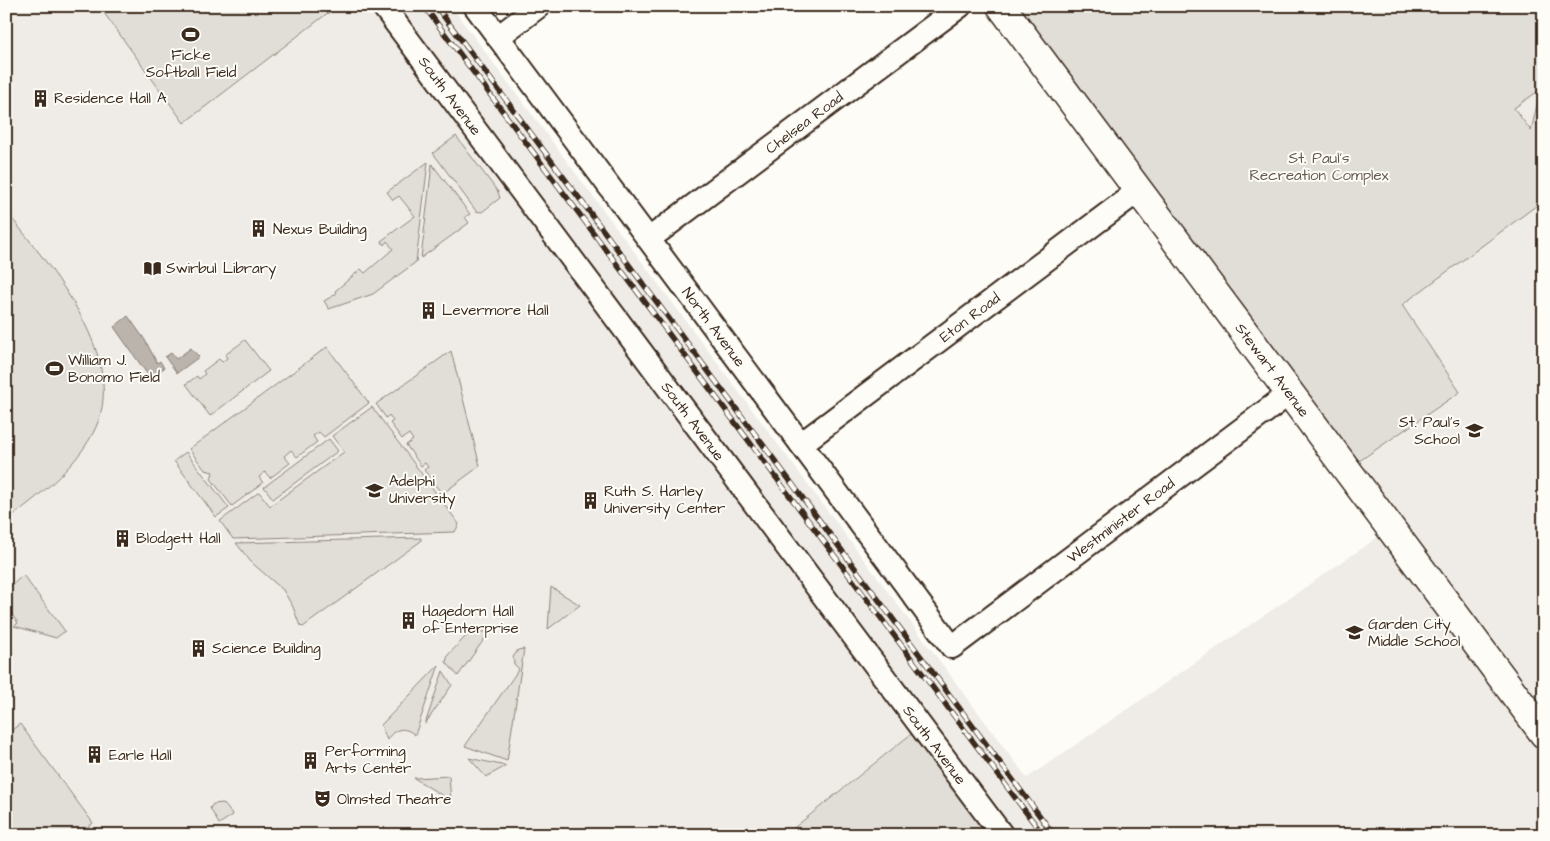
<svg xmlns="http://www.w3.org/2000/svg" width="1550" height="841" font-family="'Architects Daughter',sans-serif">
	<rect width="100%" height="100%" fill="#fdfcf7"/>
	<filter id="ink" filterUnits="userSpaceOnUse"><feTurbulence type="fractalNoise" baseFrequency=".02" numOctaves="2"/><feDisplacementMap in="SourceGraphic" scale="10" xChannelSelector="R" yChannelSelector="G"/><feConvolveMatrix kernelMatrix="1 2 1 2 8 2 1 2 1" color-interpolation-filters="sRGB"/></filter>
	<g filter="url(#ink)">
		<path fill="#efece7" d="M 6,6 L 451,6 L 1027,778 L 1390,529 L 1346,470 L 1460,392 L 1402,305 L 1544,200 L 1544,835 L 1000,835 L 920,726 L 784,835 L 6,835 Z
			M 1544,87 L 1544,148 L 1514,108 Z"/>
		<path fill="#e1ded7" stroke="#8e847a" d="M 99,6 L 337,6 L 184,123 Z
			M 1000,6 L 1544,6 L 1544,87 L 1514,108 L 1531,131 L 1539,96 L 1544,92 L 1544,200 L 1402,305 L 1460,392 L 1346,470 Z
			M 456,136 L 498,192 L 500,198 L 482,212 L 476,211 L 433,153 Z
			M 428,162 L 416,262 L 373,294 L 329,309 L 324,301 L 336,294 L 335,291 L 361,269 L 365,273 L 393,249 L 387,241 L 384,245 L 381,241 L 415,216 L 399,196 L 393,200 L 387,192 Z
			M 432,164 L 470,214 L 465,217 L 469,223 L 421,258 Z
			M 6,211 C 49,265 134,362 92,435 C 73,470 37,497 6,521 Z
			M 245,340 L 269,371 L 210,416 L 186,384 L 197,376 L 199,379 L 205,374 L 203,371 L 219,359 L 222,362 L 227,358 L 225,355 Z
			M 327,347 L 369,403 L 324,437 L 319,432 L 313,436 L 317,442 L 297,457 L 291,450 L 284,456 L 290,463 L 270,478 L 265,472 L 259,477 L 263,483 L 232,506 L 211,479 L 213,472 L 205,470 L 189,449 Z
			M 451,351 L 480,466 L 442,494 L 424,470 L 428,467 L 425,463 L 421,466 L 406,445 L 413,440 L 409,434 L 402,439 L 390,423 L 393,421 L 389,415 L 386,418 L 376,404 Z
			M 372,407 L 459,524 L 455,532 L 233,539 L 220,521 L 259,492 L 270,506 L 344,452 L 332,436 Z
			M 329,439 L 338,451 L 273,499 L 264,487 Z
			M 186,452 L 229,508 L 216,517 L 174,461 Z
			M 421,538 L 421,541 L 303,627 L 300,626 L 293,607 L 283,590 L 251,562 L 236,543 Z
			M 23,575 L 65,631 L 56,638 L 14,626 L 18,623 L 6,607 L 6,591 Z
			M 551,587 L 580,605 L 548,629 Z
			M 490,631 L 458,676 L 446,662 L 448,655 L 468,634 Z
			M 524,649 L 507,761 L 465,746 L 519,669 L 514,664 L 513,657 L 518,650 Z
			M 439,665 L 415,735 C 405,726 394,728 387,740 L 381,725 Z
			M 443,671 L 452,685 L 425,724 Z
			M 20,724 L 93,823 L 78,835 L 6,835 L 6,734 Z
			M 921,726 L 1000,835 L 785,835 Z
			M 469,758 L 506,766 L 486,777 Z
			M 449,776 L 451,801 L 414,778 Z
			M 223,803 L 233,815 L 219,824 L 210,808 L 213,804 Z"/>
		<path fill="#bbb4ad" stroke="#887d74" d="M 128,316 L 145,340 L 157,363 L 160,361 L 164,368 L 150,378 L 114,327 Z
			M 191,348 L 199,357 L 177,373 L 165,357 L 171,353 L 176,359 Z"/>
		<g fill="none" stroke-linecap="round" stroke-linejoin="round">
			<defs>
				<g id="minor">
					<path id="s1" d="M 383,6 L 1002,835"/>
					<path id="s2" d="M 475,6 L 952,647 L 1290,393"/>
					<path d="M 498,37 L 539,6"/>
					<path id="s3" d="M 649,239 L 960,6"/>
					<path id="s4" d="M 801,444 L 1138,191"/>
				</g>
				<g id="major">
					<path id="s5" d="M 1001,6 L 1544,734"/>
				</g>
			</defs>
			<use href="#minor" stroke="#3b2a1e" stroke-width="26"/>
			<use href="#major" stroke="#3b2a1e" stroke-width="31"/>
			<use href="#minor" stroke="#fdfcf7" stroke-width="22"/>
			<use href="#major" stroke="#fdfcf7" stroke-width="28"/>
			<defs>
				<path id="rail" d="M 424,6 L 1043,835
					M 436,6 L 1054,835"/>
			</defs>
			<use href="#rail" stroke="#3b2a1e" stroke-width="5.5"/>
			<use href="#rail" stroke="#fdfcf7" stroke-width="4" stroke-dasharray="11" stroke-linecap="butt"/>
		</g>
	</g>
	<defs>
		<symbol id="stadium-bare" viewBox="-9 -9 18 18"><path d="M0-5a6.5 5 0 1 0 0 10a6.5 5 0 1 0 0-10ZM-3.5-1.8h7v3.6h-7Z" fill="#3b2a1e" stroke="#fdfcf7" stroke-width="2.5" paint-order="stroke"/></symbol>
		<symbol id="building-bare" viewBox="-9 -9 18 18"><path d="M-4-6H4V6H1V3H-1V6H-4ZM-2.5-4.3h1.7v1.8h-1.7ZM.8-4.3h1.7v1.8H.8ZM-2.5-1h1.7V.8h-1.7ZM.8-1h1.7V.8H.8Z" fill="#3b2a1e" stroke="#fdfcf7" stroke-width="2.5" paint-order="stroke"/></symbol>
		<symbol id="library-bare" viewBox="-9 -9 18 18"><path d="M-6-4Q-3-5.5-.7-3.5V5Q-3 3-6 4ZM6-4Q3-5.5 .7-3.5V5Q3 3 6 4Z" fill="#3b2a1e" stroke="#fdfcf7" stroke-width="2.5" paint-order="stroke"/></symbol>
		<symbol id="school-bare" viewBox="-9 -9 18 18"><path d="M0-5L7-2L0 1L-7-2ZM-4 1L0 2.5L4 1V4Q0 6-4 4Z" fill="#3b2a1e" stroke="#fdfcf7" stroke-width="2.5" paint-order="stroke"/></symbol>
		<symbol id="university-bare" viewBox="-9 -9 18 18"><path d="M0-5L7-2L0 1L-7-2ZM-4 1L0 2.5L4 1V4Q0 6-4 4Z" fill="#3b2a1e" stroke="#fdfcf7" stroke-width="2.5" paint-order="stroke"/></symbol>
		<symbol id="theatre-bare" viewBox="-9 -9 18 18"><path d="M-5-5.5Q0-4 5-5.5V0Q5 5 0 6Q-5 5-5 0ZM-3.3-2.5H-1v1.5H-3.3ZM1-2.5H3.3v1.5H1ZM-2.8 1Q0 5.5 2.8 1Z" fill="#3b2a1e" stroke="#fdfcf7" stroke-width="2.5" paint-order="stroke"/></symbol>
	</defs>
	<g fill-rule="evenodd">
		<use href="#stadium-bare" x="178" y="22" width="25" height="25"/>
		<use href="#building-bare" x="28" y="86" width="25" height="25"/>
		<use href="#building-bare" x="246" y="216" width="25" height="25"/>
		<use href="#library-bare" x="140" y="256" width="25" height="25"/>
		<use href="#building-bare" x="416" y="298" width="25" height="25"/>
		<use href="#stadium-bare" x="42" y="356" width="25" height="25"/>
		<use href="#school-bare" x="1462" y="418" width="25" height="25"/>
		<use href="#university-bare" x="362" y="478" width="25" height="25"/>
		<use href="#building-bare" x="578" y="488" width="25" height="25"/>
		<use href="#building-bare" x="110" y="526" width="25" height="25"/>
		<use href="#building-bare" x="396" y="608" width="25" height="25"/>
		<use href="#school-bare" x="1342" y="620" width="25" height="25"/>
		<use href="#building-bare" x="186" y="636" width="25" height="25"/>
		<use href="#building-bare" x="82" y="742" width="25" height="25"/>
		<use href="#building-bare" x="298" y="748" width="25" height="25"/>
		<use href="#theatre-bare" x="310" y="786" width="25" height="25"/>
	</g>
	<g text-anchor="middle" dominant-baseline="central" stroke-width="4" stroke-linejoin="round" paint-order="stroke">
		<g font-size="15" fill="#3b2a1e" stroke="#fdfcf7" text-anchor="start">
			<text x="191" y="55" text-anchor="middle">Ficke<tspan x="191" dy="17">Softball Field</tspan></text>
			<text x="54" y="98">Residence Hall A</text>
			<text x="273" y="229">Nexus Building</text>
			<text x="166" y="268">Swirbul Library</text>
			<text x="442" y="310">Levermore Hall</text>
			<text x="68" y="360">William J.<tspan x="68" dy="17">Bonomo Field</tspan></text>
			<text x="1460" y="422" text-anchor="end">St. Paul's<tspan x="1460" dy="17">School</tspan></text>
			<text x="389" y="481">Adelphi<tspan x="389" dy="17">University</tspan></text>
			<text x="604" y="491">Ruth S. Harley<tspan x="604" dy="17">University Center</tspan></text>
			<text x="136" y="538">Blodgett Hall</text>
			<text x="422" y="611">Hagedorn Hall<tspan x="422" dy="17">of Enterprise</tspan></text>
			<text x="1368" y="624">Garden City<tspan x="1368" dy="17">Middle School</tspan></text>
			<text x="212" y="648">Science Building</text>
			<text x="325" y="751">Performing<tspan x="325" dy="17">Arts Center</tspan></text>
			<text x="109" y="755">Earle Hall</text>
			<text x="337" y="799">Olmsted Theatre</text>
		</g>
		<g font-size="15" fill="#3b2a1e" stroke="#fdfcf7">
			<text stroke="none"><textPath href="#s1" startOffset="112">South Avenue</textPath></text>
			<text stroke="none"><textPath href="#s3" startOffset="194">Chelsea Road</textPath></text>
			<text stroke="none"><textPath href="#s4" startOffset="211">Eton Road</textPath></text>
			<text stroke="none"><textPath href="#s2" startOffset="400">North Avenue</textPath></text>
			<text stroke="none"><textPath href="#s5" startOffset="454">Stewart Avenue</textPath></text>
			<text stroke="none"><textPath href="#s1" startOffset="518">South Avenue</textPath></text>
			<text stroke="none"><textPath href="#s2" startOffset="1010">Westminister Road</textPath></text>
			<text stroke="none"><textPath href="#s1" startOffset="922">South Avenue</textPath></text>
		</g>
		<g font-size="15" fill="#64574c" stroke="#fdfcf7">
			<text x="1319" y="158">St. Paul's<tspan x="1319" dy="17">Recreation Complex</tspan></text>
		</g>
	</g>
	<rect width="1550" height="841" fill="none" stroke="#fdfcf7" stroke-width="25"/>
	<rect x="12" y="12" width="1525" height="816" fill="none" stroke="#3b2a1e" stroke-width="2" filter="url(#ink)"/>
</svg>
